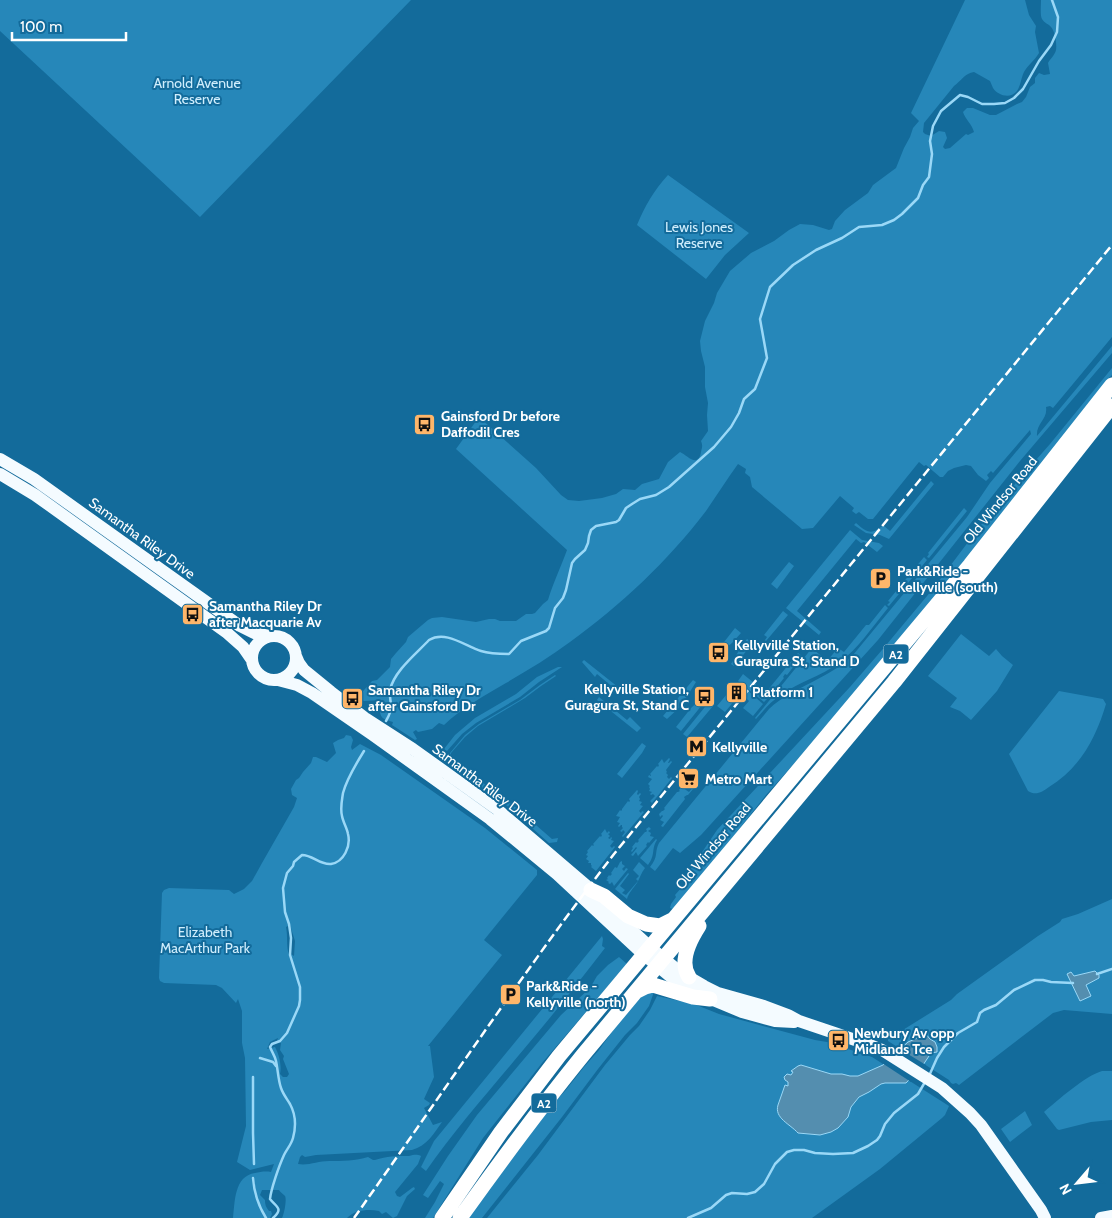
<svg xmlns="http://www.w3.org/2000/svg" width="1112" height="1218" font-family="Cabin,sans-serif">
	<rect width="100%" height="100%" fill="#136b9b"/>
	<path fill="#2687b9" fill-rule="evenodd" d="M 0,0 L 411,0 L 200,217 L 0,31 Z
		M 965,0 L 1025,0 L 1029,15 L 1036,26 L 1035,32 L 1039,53 C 1035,60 1028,65 1024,72 C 1021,78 1021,85 1017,91 C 1011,99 998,96 993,88 C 992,86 991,83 990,81 L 974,72 C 965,73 961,81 954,86 L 924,123 L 923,132 L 925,134 L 931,136 L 939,131 L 945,132 L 947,138 L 943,147 L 945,149 L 950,148 L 966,134 L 968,135 L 974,132 C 972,124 965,119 963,112 L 967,108 L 973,108 L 990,115 L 996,115 L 1017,104 L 1022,102 L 1026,97 L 1030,87 L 1035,83 L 1035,78 L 1039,73 L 1044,75 L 1050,74 L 1048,63 C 1050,59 1055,55 1056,50 C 1057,44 1055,31 1051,27 C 1049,24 1044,23 1042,19 C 1040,16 1041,5 1041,0 L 1112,0 L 1112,337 L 1053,408 L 1050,406 L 1046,407 C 1048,419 1036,423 1037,436 L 1112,346 L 1112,353 L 1020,461 L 878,640 L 701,835 L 680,853 L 673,848 L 655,871 L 650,867 C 659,856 654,853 659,843 L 769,709 C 794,686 829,679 853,655 L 967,517 L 990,483 L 1031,434 L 1030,430 L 993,473 L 991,471 L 987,475 L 989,478 L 986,481 L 978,475 L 971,466 L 966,465 L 954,468 L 948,471 L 943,477 L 940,477 L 926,465 L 924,466 L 919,462 L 873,519 L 868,519 L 859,512 L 856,514 L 852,511 L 854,508 L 840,496 L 813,528 L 802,529 L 752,487 L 750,477 L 745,473 L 746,469 L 738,464 C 727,479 717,495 706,511 C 668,561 621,605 570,642 C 550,657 528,670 506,683 C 484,696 463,707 444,725 L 439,723 L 432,729 L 418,732 L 416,730 L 413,732 L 417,739 L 415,740 L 392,725 L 393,722 C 386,720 380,719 380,711 L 384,707 L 385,703 L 383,700 L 364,701 L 357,698 L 372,681 L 377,680 L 390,667 L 391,659 L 396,653 L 406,642 L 408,637 L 428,620 L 432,618 L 442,617 L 476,622 L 489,619 L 495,619 L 500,621 L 516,621 L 526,614 L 532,614 L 535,613 L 543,604 L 548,600 C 553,583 561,567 567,550 L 456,449 L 479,417 L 536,468 L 561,495 L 568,500 L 579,501 L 602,498 L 616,494 L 623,489 L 635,490 L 642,484 L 659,479 L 668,462 L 680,452 C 687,455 698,469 701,452 C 702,447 703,446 701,441 L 708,431 L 707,415 L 708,403 L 705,387 L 705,367 L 701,351 L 700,341 L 705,321 L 714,303 L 717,293 L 730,271 L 751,253 L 774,241 L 789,230 L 800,224 L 813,225 L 829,230 L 832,229 L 835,221 L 845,210 L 868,193 L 873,185 L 896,168 L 904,148 L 910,137 L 913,128 L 919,121 L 911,113 Z
		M 668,175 L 749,233 L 725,255 L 706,279 L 637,225 C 645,206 654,190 668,175 Z
		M 1112,368 L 1112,375 L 1109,378 L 936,597 L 815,740 L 766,795 L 710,866 L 673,909 L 670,908 L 671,904 L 676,897 L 675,895 L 689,879 L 686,876 L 717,830 L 850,687 L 882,650 L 932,590 L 993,509 L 1050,444 Z
		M 931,481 L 934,484 L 889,539 L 880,535 L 866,533 L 854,525 L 856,523 C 866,532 872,536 883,525 L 890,531 Z
		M 964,508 L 967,511 L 929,558 L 927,557 L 929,554 L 928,553 Z
		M 850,530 L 862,540 L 879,543 L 883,546 L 877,552 L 864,542 L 861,543 L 856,539 L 797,611 L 821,632 L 819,635 L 786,608 Z
		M 924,557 L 927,560 L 889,606 L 887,605 L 890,602 L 888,601 Z
		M 789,562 L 794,566 L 777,589 L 771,584 Z
		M 885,605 L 888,608 C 873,626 858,649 839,663 C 821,676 799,682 781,695 C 771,701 764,710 756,719 L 755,718 L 812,648 L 827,661 L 838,648 L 844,652 L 866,625 L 869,625 Z
		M 783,611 L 788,615 L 766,641 L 765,640 L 767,637 L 764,635 Z
		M 735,628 L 741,633 L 732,643 L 720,653 L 717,651 Z
		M 961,634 L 989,656 L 996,649 L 1002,656 L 1013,665 L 997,691 L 971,720 L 960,711 L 950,707 L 957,698 L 928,676 Z
		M 747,639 L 753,643 L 734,666 L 731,664 L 741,647 Z
		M 798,653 L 802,656 L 787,675 L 785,674 L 783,677 L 784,678 L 771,694 L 767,691 Z
		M 584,660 L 623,691 L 621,694 L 597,674 L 595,677 L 582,662 Z
		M 558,667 L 562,667 L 539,682 L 520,697 L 476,723 L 462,734 L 447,751 L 444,749 L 455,735 L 475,718 L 516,694 L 537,677 Z
		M 743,674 L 770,696 L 764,702 L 738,681 Z
		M 555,675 L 556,676 L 541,686 L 525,698 L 478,726 L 465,737 L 451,753 L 451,760 L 507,800 L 552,839 L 558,838 L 557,842 L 549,843 L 506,805 L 449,764 L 450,753 L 465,735 L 479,724 L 520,700 L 540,685 Z
		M 693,680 L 696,682 L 681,706 L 667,719 L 663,716 Z
		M 737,682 L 745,688 L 725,712 L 717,706 Z
		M 747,690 L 763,704 L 753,716 L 743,708 L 749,701 L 743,695 Z
		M 1059,691 L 1103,699 L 1106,704 C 1096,738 1080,768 1049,787 C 1042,792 1036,796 1028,791 L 1009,754 Z
		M 599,697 L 627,720 L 630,717 L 641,728 L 637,732 L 597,700 Z
		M 703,697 L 706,700 L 681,731 L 676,727 L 691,708 Z
		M 709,702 L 710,703 L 708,706 L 710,707 L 712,705 L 713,706 L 687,737 L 683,734 Z
		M 346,735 L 351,736 L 353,740 L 351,747 L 352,750 L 360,744 L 381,755 L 485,828 L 537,870 L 537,875 L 484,940 L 502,955 L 428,1046 L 430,1046 L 434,1077 L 424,1099 L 430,1103 L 429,1105 L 424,1108 L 433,1125 L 442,1122 C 434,1133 427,1146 412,1150 L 316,1155 L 305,1157 L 302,1155 L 300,1157 L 298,1164 C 308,1166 318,1161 329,1161 C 342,1161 356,1161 368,1157 L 373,1160 L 375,1160 C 387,1156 396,1156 409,1156 C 414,1155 416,1154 421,1156 L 418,1164 L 395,1192 L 397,1196 L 400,1197 L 412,1188 L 414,1187 L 415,1189 L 407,1196 L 397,1216 L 393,1218 L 386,1212 L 382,1214 L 379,1211 C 368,1209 355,1210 347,1218 L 282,1218 C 284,1214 287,1200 285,1196 C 283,1194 280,1192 279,1190 L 262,1190 L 260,1195 L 265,1200 C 265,1205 266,1207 269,1211 L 271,1211 L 272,1214 L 270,1218 L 233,1218 C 235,1202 234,1176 255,1173 C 260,1172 265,1171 271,1172 L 274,1164 L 250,1170 L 237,1162 L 246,1126 L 245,1058 L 242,1043 L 242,1011 L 238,999 L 236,1003 L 222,988 L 216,985 L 164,983 L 160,981 L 159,978 L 162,893 L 164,890 L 169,888 L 229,890 L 234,894 L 244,889 L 252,881 L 262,863 L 294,807 L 297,798 L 292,795 L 291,789 L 296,780 L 299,778 L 303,772 L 311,763 L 313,757 L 316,757 L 327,762 L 336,753 L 333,743 L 338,740 L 344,738 ZM 290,925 L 295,941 L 294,956 L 291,954 L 289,955 C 286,946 288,936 286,927 ZM 278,1038 L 277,1041 L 281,1043 L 280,1050 L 284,1056 L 283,1059 L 289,1074 L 287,1077 L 283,1077 L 280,1074 C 282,1066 279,1054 275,1047 L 267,1049 L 270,1042 Z
		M 642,743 L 646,746 L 642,753 L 622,778 L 617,774 Z
		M 669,758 L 670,759 L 668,763 L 669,763 L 671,761 L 672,762 L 666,770 L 667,772 L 666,773 L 668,775 L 667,777 L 669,779 L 671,777 L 672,778 L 652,803 L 650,801 L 655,796 L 653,794 L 651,795 L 650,794 L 652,792 L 649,791 L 650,789 L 649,787 L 650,786 L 648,784 L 652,779 L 648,777 L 649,775 L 651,776 L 651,775 L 650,774 L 657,766 L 658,767 L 659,765 L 658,764 L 662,759 L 664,763 Z
		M 698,781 L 699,782 L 688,795 L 687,795 L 684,797 L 685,799 L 663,827 L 661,826 L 664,822 L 660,820 L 663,816 L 662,815 L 660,817 L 659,814 L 662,811 L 663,811 L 665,809 L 664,808 L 677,792 L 678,792 L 680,791 L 679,790 L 682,786 L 682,788 L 683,789 L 684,788 L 686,790 L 689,792 Z
		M 637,790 L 638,791 L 637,794 L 638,795 L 640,793 L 641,794 L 639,797 L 640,799 L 639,801 L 642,802 L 640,805 L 643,806 L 639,811 L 641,813 L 642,811 L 644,812 L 623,837 L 622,836 L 625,832 L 623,830 L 622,832 L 620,831 L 623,828 L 622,827 L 622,825 L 621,825 L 619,827 L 618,826 L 620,823 L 617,822 L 620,817 L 616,816 L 620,810 L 621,811 L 622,810 L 622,809 L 628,801 L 629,802 L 630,801 L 629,799 Z
		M 649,827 L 651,829 L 648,831 L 651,833 L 650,836 L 654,837 L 649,843 L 648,842 L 646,845 L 647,846 L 638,856 L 636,852 L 633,856 L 631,855 L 637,848 L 636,847 L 632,852 L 631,851 L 633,848 L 632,847 L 636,842 L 637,843 L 639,841 L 638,840 L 645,832 L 646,832 L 647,831 L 646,829 Z
		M 605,829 L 607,833 L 609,831 L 610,833 L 608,834 L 610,836 L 608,838 L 610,839 L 611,837 L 612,838 L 611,840 L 614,841 L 610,846 L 612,848 L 614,846 L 615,847 L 596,871 L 591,867 L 592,866 L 591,865 L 591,863 L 588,863 L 589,861 L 586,859 L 588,856 L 586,855 L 588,852 L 587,851 L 592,845 L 593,846 L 594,845 L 593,844 L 600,836 L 601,837 L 602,835 L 601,834 Z
		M 656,839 L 657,840 C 651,849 656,854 648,865 L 640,858 Z
		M 622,861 L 622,864 L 625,866 L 622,869 L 624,871 L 626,868 L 628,869 L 614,886 L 612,882 L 610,884 L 608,883 L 609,882 L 606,880 L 608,879 L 607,878 L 609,875 L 610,876 L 612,874 L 611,873 L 615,867 L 617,868 L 620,862 Z
		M 639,862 L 645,868 C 641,873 640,878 637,883 C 633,889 629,892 627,899 L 615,889 L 628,873 L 629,874 L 620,886 L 625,890 L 622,893 L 626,895 L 638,881 L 636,879 L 639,876 L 633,870 Z
		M 1112,899 L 1112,1014 L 1064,1010 L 1053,1013 L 959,1085 L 956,1083 L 953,1084 L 951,1083 L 949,1080 L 888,1041 L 888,1039 L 890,1038 L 951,1000 L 957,994 L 1038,936 L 1060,922 L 1062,919 L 1078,914 Z
		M 602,936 L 603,939 L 602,946 L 605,948 C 579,982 552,1016 524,1049 C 491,1089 456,1128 426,1171 L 421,1167 L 434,1141 Z
		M 619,957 L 627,964 L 542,1063 L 483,1138 L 433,1218 L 425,1218 L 435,1202 L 444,1184 L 440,1181 L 428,1198 L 423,1195 L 448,1156 L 477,1115 L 561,1015 L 590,988 L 597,976 L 608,965 Z
		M 655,989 L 649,1006 L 637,1023 L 625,1035 L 598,1069 L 562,1117 L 482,1218 L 468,1218 L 529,1136 L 548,1109 L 565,1091 L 584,1067 L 599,1050 L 624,1015 L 642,993 Z
		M 657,996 L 694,1004 L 719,1014 L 815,1040 L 833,1043 L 833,1046 L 838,1048 L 839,1046 L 872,1057 L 949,1106 L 945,1115 L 942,1118 L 880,1169 L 812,1218 L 487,1218 L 538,1155 L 605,1065 L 630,1035 L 639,1026 L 650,1010 Z
		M 1102,1071 L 1112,1071 L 1112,1120 L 1091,1122 L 1059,1130 L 1057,1129 L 1044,1112 C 1058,1100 1085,1076 1102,1071 Z
		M 1025,1111 L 1032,1125 L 1010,1142 L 1001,1129 Z"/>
	<path fill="#548eaf" stroke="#9ad8f7" d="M 1095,971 L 1099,975 L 1099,978 L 1086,985 L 1091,996 L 1080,1001 L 1067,974 L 1071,972 L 1074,976 Z
		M 925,1033 L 930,1039 L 935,1042 L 937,1047 L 937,1052 L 931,1053 L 923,1065 L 906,1083 L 885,1083 L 881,1084 L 869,1092 L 859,1097 L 851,1107 L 848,1117 L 838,1128 L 831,1132 L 820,1135 L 798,1133 C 790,1124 774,1118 778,1105 C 780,1098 783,1092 785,1085 L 788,1086 L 788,1082 L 785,1080 L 784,1077 L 787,1074 L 791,1075 L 793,1072 L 791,1071 L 798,1066 L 801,1065 L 831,1074 L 842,1074 L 850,1076 L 858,1076 L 883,1065 L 908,1042 L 915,1039 Z"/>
	<path fill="#136b9b" d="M 898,1048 L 926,1065 L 911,1082 L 882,1063 Z"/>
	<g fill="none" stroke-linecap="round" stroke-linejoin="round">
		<path stroke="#9ad8f7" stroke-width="2.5" d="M 386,721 C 389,716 391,712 391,706 C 391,701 389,695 390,690 C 394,671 417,653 429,640 C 446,630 465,646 481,651 C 490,654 499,654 509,654 L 521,641 L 546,631 L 549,628 L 555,608 L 563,598 L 566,590 L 572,563 L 575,559 L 585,550 L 588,543 L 589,536 L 591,530 L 596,526 L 616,522 L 619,520 L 626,508 L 632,504 L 640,499 L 656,495 L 669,487 L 714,447 L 731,427 L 739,413 L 744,399 L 755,389 L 767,358 L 760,319 L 770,287 L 793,265 L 816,250 L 842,238 L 859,227 L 882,225 L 894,220 L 902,214 L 918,198 L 923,185 L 929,177 L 932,154 L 930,141 L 933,126 L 941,111 L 960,95 L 968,97 L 982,104 L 994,104 L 1005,103 L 1014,98 L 1023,89 L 1039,61 L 1051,45 L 1057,32 L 1058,17 L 1052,0
			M 1097,974 L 1112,969
			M 260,1058 L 273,1062 L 276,1066
			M 929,1076 L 937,1058 L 944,1047 L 958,1033 L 977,1022 L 980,1013 L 984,1010 L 996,1005 L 1014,990 L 1035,980 L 1043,980 L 1051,982 L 1073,983
			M 253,1077 L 253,1133 L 254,1164
			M 253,1178 C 254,1193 258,1205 266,1218
			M 273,1218 C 284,1208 276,1207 270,1199 C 271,1189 279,1166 284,1155 C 287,1149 291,1145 293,1138 C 296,1127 296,1115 290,1104 C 287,1099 283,1094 281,1088 C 278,1079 278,1070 276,1061 C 275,1056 272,1052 270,1047 L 272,1044 L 280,1041 L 287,1033 L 299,1006 L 300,1000 L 300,987 L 290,955 L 291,938 L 289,924 L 285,912 L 283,888 L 287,873 L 293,866 L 294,862 L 302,855 C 313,855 319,865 331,864 C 344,862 351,846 348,834 C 347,828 343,822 342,816 C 340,808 342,800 343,793 C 347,778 356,764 364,751
			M 688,1218 L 711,1208 L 726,1195 L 732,1193 L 747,1194 L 755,1192 L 764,1184 L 775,1164 L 787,1152 L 794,1150 L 804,1150 L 815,1153 L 833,1154 L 853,1153 L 868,1146 L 877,1140 L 880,1136 L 885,1124 L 894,1113 L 918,1094 L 925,1082"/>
		<path stroke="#f4fbff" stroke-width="12" d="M 0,459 L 34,479 L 240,626 L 254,633 L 269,636
			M 0,474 L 35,495 L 226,632 L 243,647 L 252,660
			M252 658a22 22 0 1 1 44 0a22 22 0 1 1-44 0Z
			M 296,656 L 299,663 L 304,670 L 331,692 L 365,718 L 413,749 L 498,810 L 587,886 L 600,901 L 650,947 L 680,972 L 704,986 L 718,993 L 764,1006 L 788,1015 L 799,1021 L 870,1045 L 882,1050 L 942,1088 L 970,1113 L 981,1125 L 1041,1210 L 1045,1218
			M 278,680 L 297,685 L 312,693 L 373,735 L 490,819 L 557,874 L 643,954 L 678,983 L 694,992 L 742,1012 L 775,1021 L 794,1022
			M 1101,1218 L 1112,1216"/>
		<path stroke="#fff" stroke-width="15" d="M 591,890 L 604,896 L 628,916 L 646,924 L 660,926 L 672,920
			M 689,977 C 679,962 690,940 699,926
			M 637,991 L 645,987 L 653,985 L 693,997 L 710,999
			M 442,1218 L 501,1132 L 559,1056 L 970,565 L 1112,385
			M 460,1218 C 500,1162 540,1108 583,1055 L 894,682 L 1112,406"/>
		<path stroke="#fff" stroke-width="2.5" stroke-dasharray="9 4" stroke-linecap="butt" d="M 354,1218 C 440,1097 523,972 614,854 L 1112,245"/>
	</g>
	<defs>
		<symbol id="bus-square" viewBox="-11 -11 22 22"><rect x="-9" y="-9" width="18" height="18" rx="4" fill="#ffb66a" stroke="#136b9b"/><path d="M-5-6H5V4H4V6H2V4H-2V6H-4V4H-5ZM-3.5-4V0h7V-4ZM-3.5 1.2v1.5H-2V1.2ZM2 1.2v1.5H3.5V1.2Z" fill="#111"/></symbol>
		<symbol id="parking-square" viewBox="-11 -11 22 22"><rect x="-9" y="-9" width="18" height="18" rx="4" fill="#ffb66a" stroke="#136b9b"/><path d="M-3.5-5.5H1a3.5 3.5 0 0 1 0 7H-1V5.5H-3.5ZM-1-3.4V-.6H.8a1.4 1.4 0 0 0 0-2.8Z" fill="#111"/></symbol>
		<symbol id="building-square" viewBox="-11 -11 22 22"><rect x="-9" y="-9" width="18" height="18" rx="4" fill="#ffb66a" stroke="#136b9b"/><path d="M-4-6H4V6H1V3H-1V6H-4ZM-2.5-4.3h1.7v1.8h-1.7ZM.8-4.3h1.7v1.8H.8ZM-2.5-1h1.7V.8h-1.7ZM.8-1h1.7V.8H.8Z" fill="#111"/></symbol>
		<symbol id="metro-square" viewBox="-11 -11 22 22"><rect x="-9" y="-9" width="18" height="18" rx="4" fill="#ffb66a" stroke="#136b9b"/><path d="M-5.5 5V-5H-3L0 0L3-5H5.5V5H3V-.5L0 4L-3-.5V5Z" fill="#111"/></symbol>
		<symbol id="supermarket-square" viewBox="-11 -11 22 22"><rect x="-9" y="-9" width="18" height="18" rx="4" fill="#ffb66a" stroke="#136b9b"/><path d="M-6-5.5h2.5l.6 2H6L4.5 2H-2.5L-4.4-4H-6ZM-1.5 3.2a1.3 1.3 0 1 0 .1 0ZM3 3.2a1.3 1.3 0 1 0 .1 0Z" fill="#111"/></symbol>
	</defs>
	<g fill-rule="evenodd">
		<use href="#bus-square" x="412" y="412" width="25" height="25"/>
		<use href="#parking-square" x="868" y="566" width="25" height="25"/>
		<use href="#bus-square" x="180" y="602" width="25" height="25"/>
		<use href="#bus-square" x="706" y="640" width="25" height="25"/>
		<use href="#building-square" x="724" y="680" width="25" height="25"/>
		<use href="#bus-square" x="692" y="684" width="25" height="25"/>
		<use href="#bus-square" x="340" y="686" width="25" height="25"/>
		<use href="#metro-square" x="684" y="734" width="25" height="25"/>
		<use href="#supermarket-square" x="676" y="766" width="25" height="25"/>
		<use href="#parking-square" x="498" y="982" width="25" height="25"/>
		<use href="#bus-square" x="826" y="1028" width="25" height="25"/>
	</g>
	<g text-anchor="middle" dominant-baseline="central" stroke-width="4" stroke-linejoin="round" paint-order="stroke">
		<g fill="#136b9b" stroke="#b8d3e1" stroke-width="1">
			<rect x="883.5" y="644.5" width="25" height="19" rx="4"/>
			<rect x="531.5" y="1093.5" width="25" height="19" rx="4"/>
		</g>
		<g font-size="12" font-weight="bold" fill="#fff">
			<text x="896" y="654">A2</text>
			<text x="544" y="1103">A2</text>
		</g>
		<g font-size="14" fill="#d0eefd" stroke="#136b9b">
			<text x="197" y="83">Arnold Avenue<tspan x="197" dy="16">Reserve</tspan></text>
			<text x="699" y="227">Lewis Jones<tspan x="699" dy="16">Reserve</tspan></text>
			<text x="205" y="932">Elizabeth<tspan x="205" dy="16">MacArthur Park</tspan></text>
		</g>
		<g font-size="14" font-weight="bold" fill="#fff" stroke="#136b9b" text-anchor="start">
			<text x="441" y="416">Gainsford Dr before<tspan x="441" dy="16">Daffodil Cres</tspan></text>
			<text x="897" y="571">Park&amp;Ride -<tspan x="897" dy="16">Kellyville (south)</tspan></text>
			<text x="209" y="606">Samantha Riley Dr<tspan x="209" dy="16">after Macquarie Av</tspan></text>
			<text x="734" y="645">Kellyville Station,<tspan x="734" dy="16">Guragura St, Stand D</tspan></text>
			<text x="689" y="689" text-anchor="end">Kellyville Station,<tspan x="689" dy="16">Guragura St, Stand C</tspan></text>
			<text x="368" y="690">Samantha Riley Dr<tspan x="368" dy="16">after Gainsford Dr</tspan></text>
			<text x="752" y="692">Platform 1</text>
			<text x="712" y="747">Kellyville</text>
			<text x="705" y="779">Metro Mart</text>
			<text x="526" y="986">Park&amp;Ride -<tspan x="526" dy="16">Kellyville (north)</tspan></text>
			<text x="854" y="1033">Newbury Av opp<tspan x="854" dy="16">Midlands Tce</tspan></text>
		</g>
		<g font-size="14" fill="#fff" stroke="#136b9b">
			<text transform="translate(1000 500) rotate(-51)">Old Windsor Road</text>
			<text transform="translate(142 538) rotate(36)">Samantha Riley Drive</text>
			<text transform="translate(485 785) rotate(37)">Samantha Riley Drive</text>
			<text transform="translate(713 846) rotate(-50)">Old Windsor Road</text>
		</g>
	</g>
	<g transform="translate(1077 1183) rotate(242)" stroke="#136b9b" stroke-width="4" paint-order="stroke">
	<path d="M0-4L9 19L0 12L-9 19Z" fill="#ffffff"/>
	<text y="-8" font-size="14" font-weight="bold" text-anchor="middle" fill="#ffffff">N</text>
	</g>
	<path d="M12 32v8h114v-8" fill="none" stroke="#ffffff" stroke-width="2.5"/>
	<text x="20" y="32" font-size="15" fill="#ffffff" stroke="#136b9b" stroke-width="4" paint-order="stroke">100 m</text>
</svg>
